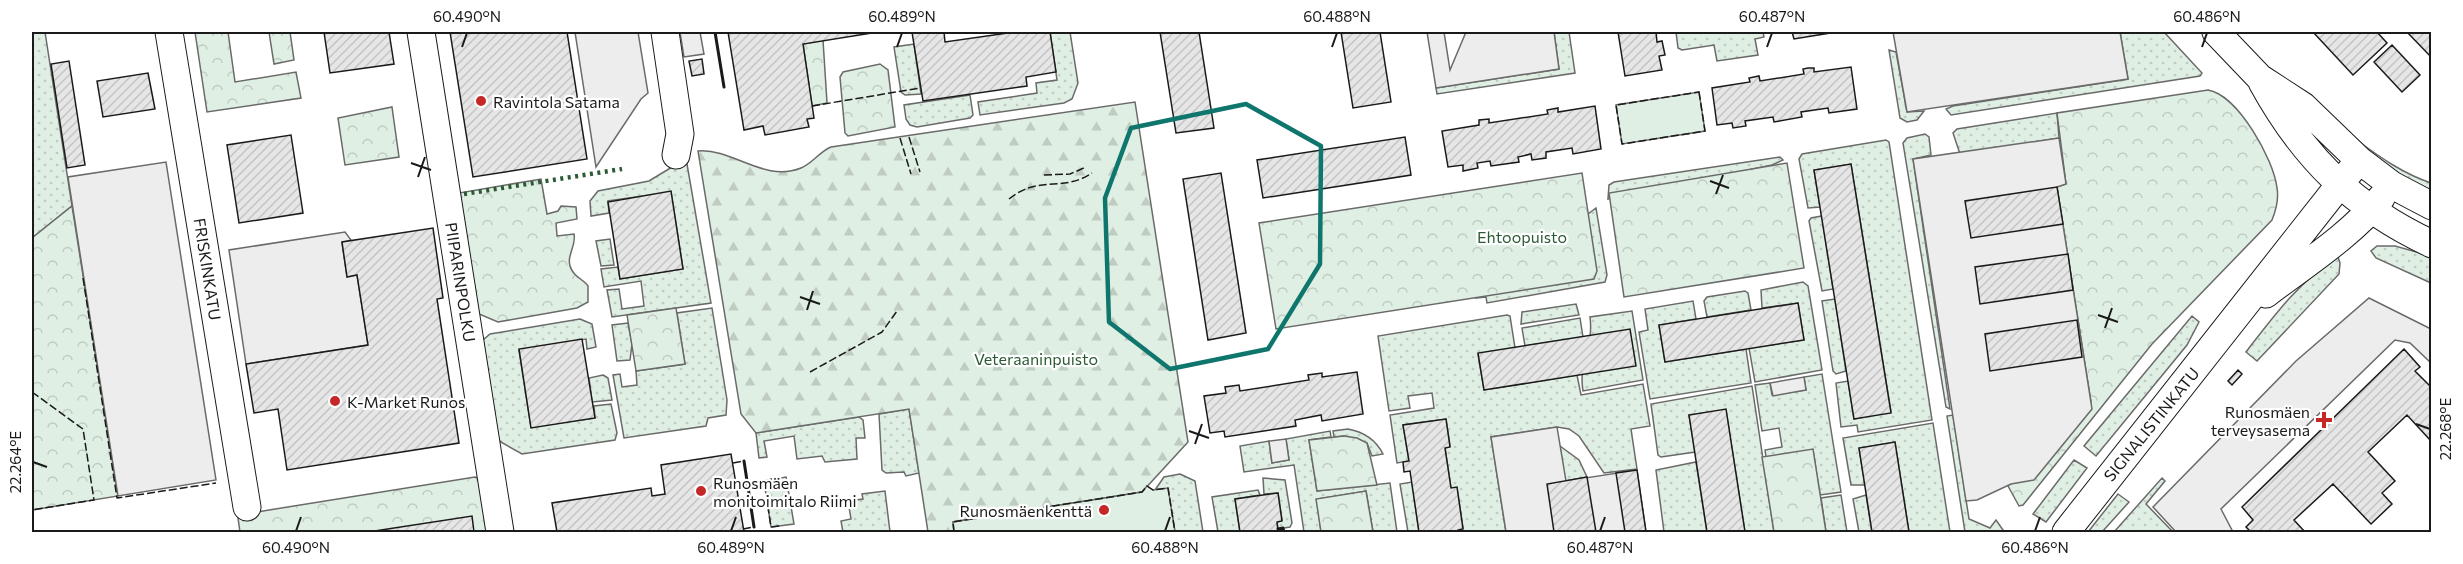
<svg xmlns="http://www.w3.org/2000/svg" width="2463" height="564" font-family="Commissioner,sans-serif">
	<defs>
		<pattern id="grass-dots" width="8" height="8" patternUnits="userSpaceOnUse" patternTransform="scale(1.5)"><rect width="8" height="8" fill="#e0efe3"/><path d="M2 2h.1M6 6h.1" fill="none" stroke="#c0ccc2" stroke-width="1.8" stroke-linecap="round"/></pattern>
		<pattern id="forest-firs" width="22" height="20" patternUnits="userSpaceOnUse" patternTransform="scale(1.5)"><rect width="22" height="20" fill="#e0efe3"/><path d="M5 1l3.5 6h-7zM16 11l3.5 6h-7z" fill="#c0ccc2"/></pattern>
		<pattern id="park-crowns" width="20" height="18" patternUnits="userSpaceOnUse" patternTransform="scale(1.5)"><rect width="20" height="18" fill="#e0efe3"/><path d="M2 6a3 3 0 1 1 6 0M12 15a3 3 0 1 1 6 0" fill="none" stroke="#c0ccc2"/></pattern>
		<pattern id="building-hatch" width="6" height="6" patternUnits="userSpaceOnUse" patternTransform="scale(1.5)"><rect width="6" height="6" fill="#e6e6e6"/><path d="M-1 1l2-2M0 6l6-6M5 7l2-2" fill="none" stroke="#c5c5c5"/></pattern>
	</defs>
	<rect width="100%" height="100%" fill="#fff"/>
	<path fill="url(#grass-dots)" stroke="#6a6a6a" stroke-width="1.5" d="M 32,32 L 45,32 L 72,206 L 32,238 Z
		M 1050,32 L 1070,32 L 1078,83 L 1072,99 L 1064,103 L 980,115 L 978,102 L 1037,93 L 1036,83 L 1057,80 Z
		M 1554,32 L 1569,32 L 1575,73 L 1437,94 L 1436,88 L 1559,69 Z
		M 1676,32 L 1763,32 L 1764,37 L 1755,39 L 1758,55 L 1717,61 L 1714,45 L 1682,50 L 1678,48 Z
		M 2120,32 L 2164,32 L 2202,73 L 2200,76 L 1951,115 L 1946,109 L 1953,106 L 2128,79 Z
		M 914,44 L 921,94 L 905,95 L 901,92 L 894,47 Z
		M 1889,50 L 1896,52 L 1907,112 L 1924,111 L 1917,120 L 1907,122 L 1900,118 Z
		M 970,95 L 973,115 L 970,118 L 917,127 L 910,125 L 906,119 L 904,105 Z
		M 2057,113 L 2059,138 L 1960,154 L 1953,133 L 1957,129 Z
		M 1925,134 L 1929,137 L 1931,155 L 1913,159 L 1950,409 L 1946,407 L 1903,143 L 1907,138 Z
		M 1886,140 L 1889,142 L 1932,420 L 1858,432 L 1857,425 L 1841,427 L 1836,383 L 1848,381 L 1854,419 L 1891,412 L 1851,164 L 1814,170 L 1820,207 L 1808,208 L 1799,159 L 1802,154 Z
		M 2358,141 C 2381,158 2404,174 2431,183 L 2431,194 L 2378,165 Z
		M 1780,157 L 1783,160 L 1772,165 L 1608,199 L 1609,185 L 1614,182 Z
		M 682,161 L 687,164 L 711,303 L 612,317 L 607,290 L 619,289 L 622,309 L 644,306 L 641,281 L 604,287 L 601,269 L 618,267 L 620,279 L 683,269 L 671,192 L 608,201 L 609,213 L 591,216 L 590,201 L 598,191 L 649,181 Z
		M 1596,208 L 1607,275 L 1605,282 L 1487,303 L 1486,297 L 1477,298 Z
		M 1822,216 L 1833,289 L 1822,291 L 1809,221 L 1811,218 Z
		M 610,239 L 614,265 L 601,266 L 596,241 Z
		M 2377,246 L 2395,246 L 2431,256 L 2431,283 L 2376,258 L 2371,251 Z
		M 2338,257 L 2340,263 L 2339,274 L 2257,361 L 2246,352 C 2273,317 2300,280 2338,257 Z
		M 1803,282 L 1808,286 L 1822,370 L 1755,382 L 1749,348 L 1804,340 L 1798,303 L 1762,308 L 1761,290 Z
		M 1745,291 L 1748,293 L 1751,310 L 1707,317 L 1704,301 L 1707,297 Z
		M 1835,299 L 1846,371 L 1836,374 L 1833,371 L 1822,301 Z
		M 1693,301 L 1696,319 L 1659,325 L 1665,362 L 1746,349 L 1751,383 L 1650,399 L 1639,332 L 1648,330 L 1645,309 Z
		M 1576,304 L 1579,315 L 1521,324 L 1522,312 Z
		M 712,308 L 727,400 L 726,415 L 708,418 L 706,426 L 624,438 L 613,375 L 620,374 L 622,387 L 637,385 L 636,371 L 685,364 L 677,313 Z
		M 1632,311 L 1643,380 L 1583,391 C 1578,362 1594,348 1590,317 Z
		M 1507,315 L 1510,316 L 1515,348 L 1478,354 L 1484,390 L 1577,375 L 1581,395 L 1643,384 L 1650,426 L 1631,429 L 1637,469 L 1604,473 L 1579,436 L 1569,429 L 1557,427 L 1491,437 L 1506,532 L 1458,532 L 1458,530 L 1463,528 L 1457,488 L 1451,488 L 1445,448 L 1450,446 L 1446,419 L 1403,425 L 1409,461 L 1397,463 L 1390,415 L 1434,408 L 1432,393 L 1408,396 L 1410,408 L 1389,411 L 1378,336 Z
		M 2192,316 L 2199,322 L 2187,345 L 2096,456 L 2084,446 Z
		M 1580,318 L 1583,337 L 1525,346 L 1522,328 Z
		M 580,319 L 592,324 L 596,347 L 587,349 L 586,339 L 519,350 L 531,427 L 595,418 L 594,406 L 611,404 L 617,433 L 615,440 L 522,454 L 499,441 L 483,340 L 490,334 Z
		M 628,323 L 632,344 L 630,360 L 617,361 L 612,325 Z
		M 1822,374 L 1841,492 L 1820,495 L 1813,450 L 1766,457 L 1765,450 L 1782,447 L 1779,428 L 1762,431 L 1755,385 L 1770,383 L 1772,395 L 1806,390 L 1804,377 Z
		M 603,375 L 608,378 L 612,400 L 592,402 L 589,378 Z
		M 1752,386 L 1774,532 L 1745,532 L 1726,410 L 1689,415 L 1695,452 L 1661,457 L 1658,455 L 1651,404 Z
		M 909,409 L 919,473 L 906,476 L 904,472 L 886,473 L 882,470 L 879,414 Z
		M 1953,415 L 1969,519 L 1990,528 L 1996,520 L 2003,530 L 2001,532 L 1965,532 L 1947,416 Z
		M 859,417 L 863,420 L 865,438 L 856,438 L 857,459 L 825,462 L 822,456 L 797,459 L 794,436 L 764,441 L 767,457 L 759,458 L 756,433 Z
		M 1933,423 L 1950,532 L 1909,532 L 1895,442 L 1859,448 L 1865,485 L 1851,485 L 1843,438 Z
		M 1348,429 C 1364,432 1376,440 1383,454 L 1372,456 L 1367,443 L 1344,436 L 1334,437 L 1333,431 Z
		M 1330,431 L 1331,437 L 1309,440 L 1317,491 L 1390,483 L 1397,532 L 1373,532 L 1366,491 L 1317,499 L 1321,532 L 1304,532 L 1294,465 L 1244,472 L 1240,446 L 1269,441 L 1272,463 L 1289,460 L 1286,439 Z
		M 1560,446 L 1579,460 L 1587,477 L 1565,481 Z
		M 2074,460 L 2087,468 L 2046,522 L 2033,514 Z
		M 1696,462 L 1707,532 L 1664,532 L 1656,470 Z
		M 1180,474 L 1195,481 L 1203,532 L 1175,532 L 1168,489 L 1155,490 L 1164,477 Z
		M 786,477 L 794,524 L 771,527 L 764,481 Z
		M 1263,478 L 1285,480 L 1292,523 L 1290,527 L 1278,529 L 1277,522 L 1282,520 L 1278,493 L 1264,494 Z
		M 2162,478 L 2165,481 L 2146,504 L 2173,532 L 2114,532 Z
		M 1412,482 L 1419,532 L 1408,532 L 1400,484 Z
		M 1258,490 L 1260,495 L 1235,499 L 1240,532 L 1218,532 L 1212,497 Z
		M 885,491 L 890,532 L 843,532 L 841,521 L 851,519 L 848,501 L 863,499 L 862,494 Z
		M 2118,494 L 2129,502 L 2102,532 L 2088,532 Z
		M 1841,495 L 1847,532 L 1826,532 L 1821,498 Z
		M 1866,495 L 1872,532 L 1859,532 L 1853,499 Z"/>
	<path fill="url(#forest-firs)" stroke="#6a6a6a" stroke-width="1.5" d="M 1135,102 L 1188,442 L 1142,492 L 953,522 L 954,532 L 928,532 L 909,409 L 756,433 L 741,414 L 698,151 C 733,148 764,183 801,168 C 813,163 819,152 831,147 Z"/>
	<path fill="url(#park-crowns)" stroke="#6a6a6a" stroke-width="1.5" d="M 195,32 L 228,32 L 235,82 L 296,72 L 301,98 L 207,112 Z
		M 269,32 L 290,32 L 294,60 L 274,64 Z
		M 823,40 L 827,103 L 812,106 L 803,44 Z
		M 880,64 L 888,70 L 895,127 L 848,136 L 845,133 L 840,77 L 843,72 Z
		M 2208,90 C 2238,95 2274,160 2277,188 C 2279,199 2276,210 2272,220 L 2152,344 L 2023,505 L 2019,506 L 2008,486 L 2091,402 L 2057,187 L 2066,184 L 2057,113 Z
		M 392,107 L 399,157 L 345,165 L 338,118 Z
		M 1787,163 L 1804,268 L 1624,297 L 1609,193 Z
		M 1582,173 L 1597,271 L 1594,279 L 1276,329 L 1259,223 Z
		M 541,179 L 547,214 L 558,211 L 561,206 L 576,207 L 577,219 L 556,223 L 557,236 L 574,234 C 577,247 563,258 573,272 C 577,278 584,280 588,286 L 588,302 L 577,308 L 498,322 L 479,314 L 459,193 Z
		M 72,206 L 118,496 L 32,510 L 32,238 Z
		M 676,308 L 685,364 L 636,371 L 627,315 Z
		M 1344,436 L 1357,438 L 1367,443 L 1377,485 L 1317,491 L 1309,440 Z
		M 1813,449 L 1826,532 L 1774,532 L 1762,457 Z
		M 475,477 L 478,478 L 490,532 L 240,532 L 238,518 L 244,514 Z
		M 1366,491 L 1373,532 L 1321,532 L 1316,499 Z"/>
	<path fill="#e0efe3" stroke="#6a6a6a" stroke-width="1.5" d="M 1699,92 L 1705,131 L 1622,144 L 1616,105 Z
		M 1147,486 L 1153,490 L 1168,488 L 1175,532 L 954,532 L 953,522 L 1142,492 Z"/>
	<path fill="#ededed" stroke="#6a6a6a" stroke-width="1.5" d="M 575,32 L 638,32 L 648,93 L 641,99 L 596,167 Z
		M 680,32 L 700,32 L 704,54 L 684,57 Z
		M 1427,32 L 1444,32 L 1450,70 L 1466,32 L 1554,32 L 1559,69 L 1436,88 Z
		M 1893,32 L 2120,32 L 2128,79 L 1907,112 Z
		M 2059,138 L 2066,184 L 2057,187 L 2092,409 L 2034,480 L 2011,484 L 1977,500 L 1966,501 L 1913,159 Z
		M 166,162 L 216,480 L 118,496 L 68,177 Z
		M 345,232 L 351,240 L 342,243 L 347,276 L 357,275 L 368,345 L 246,364 L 229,250 Z
		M 2369,298 L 2431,329 L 2431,363 L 2410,343 L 2395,340 L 2221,509 L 2233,532 L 2176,532 L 2153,507 L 2296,361 Z
		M 1804,377 L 1806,390 L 1773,396 L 1770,383 Z
		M 1557,427 L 1566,481 L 1637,470 L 1646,532 L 1506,532 L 1491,437 Z
		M 1286,439 L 1289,460 L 1272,463 L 1269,441 Z"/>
	<path fill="url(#building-hatch)" stroke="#1a1a1a" stroke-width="1.5" d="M 324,32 L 389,32 L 394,64 L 330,73 Z
		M 450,32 L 567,32 L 587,159 L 473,177 Z
		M 728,32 L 878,32 L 803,44 L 814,118 L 807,119 L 809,127 L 765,135 L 763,126 L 744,130 Z
		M 912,32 L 944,32 L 945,42 L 1015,32 L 1050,32 L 1056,72 L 1026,77 L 1027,86 L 923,101 Z
		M 1160,32 L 1199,32 L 1214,128 L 1176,133 Z
		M 1341,32 L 1380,32 L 1391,102 L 1353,108 Z
		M 1618,32 L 1656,32 L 1657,42 L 1662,41 L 1665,55 L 1659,56 L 1662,70 L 1625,76 Z
		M 1792,32 L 1830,32 L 1830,33 L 1794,39 Z
		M 2313,32 L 2377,32 L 2387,43 L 2353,75 Z
		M 2407,32 L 2432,32 L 2432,58 Z
		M 2392,45 L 2420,75 L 2402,92 L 2374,62 Z
		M 702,59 L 704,74 L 692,76 L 689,61 Z
		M 69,61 L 85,165 L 67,168 L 51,64 Z
		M 1851,67 L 1857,109 L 1829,113 L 1828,108 L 1801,112 L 1802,117 L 1774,122 L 1773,117 L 1745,121 L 1746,126 L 1733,128 L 1732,123 L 1717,125 L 1712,88 L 1750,82 L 1749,78 L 1759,76 L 1760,81 L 1804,74 L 1803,69 L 1808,68 L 1814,68 L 1814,72 Z
		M 148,73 L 155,109 L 103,117 L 97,81 Z
		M 1595,106 L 1601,149 L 1573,154 L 1572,148 L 1546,152 L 1546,158 L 1532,160 L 1531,154 L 1518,157 L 1519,162 L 1491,166 L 1490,161 L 1477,163 L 1478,168 L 1463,171 L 1463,165 L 1448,167 L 1442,131 L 1479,125 L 1479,120 L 1489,119 L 1489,123 L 1548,114 L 1547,110 L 1558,108 L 1558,112 Z
		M 291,135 L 303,213 L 239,223 L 227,145 Z
		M 1405,137 L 1411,175 L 1263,198 L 1257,160 Z
		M 1851,164 L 1891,413 L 1854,419 L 1814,170 Z
		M 1221,173 L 1246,333 L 1208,340 L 1183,179 Z
		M 2057,187 L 2063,224 L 1971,238 L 1965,201 Z
		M 671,191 L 683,269 L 620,279 L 608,202 Z
		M 433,228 L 443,298 L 437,299 L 459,443 L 287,470 L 278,409 L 254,413 L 246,364 L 368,345 L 357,275 L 347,277 L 342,242 Z
		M 2068,254 L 2073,290 L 1980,304 L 1975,267 Z
		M 1798,303 L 1804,340 L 1665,362 L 1659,325 Z
		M 2077,320 L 2082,357 L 1990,371 L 1985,334 Z
		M 1630,329 L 1636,366 L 1484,390 L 1478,353 Z
		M 582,339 L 595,418 L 531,428 L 519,349 Z
		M 2404,349 L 2420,367 L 2415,371 L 2432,388 L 2432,442 L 2407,415 L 2368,452 L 2395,481 L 2382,493 L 2392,504 L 2371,524 L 2333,484 L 2294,520 L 2305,532 L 2251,532 L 2246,527 L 2253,520 L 2242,507 Z
		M 2238,370 L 2242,374 L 2232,385 L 2228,381 Z
		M 1357,372 L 1363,414 L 1322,421 L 1321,415 L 1295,420 L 1296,426 L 1225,437 L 1224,431 L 1210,433 L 1204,396 L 1226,393 L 1225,387 L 1239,385 L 1240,391 L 1309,380 L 1308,375 L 1322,373 L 1322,377 Z
		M 1726,409 L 1745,532 L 1707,532 L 1689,415 Z
		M 1446,419 L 1450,447 L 1445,448 L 1451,488 L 1457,487 L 1463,529 L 1458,530 L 1458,532 L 1419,532 L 1410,471 L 1404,472 L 1403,462 L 1409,461 L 1403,425 Z
		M 1895,442 L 1909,532 L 1872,532 L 1859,448 Z
		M 731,454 L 744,532 L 557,532 L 552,503 L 651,488 L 652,496 L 665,494 L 661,465 Z
		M 1637,470 L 1646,532 L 1625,532 L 1616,473 Z
		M 1587,477 L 1596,532 L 1554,532 L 1547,484 Z
		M 1278,493 L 1282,521 L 1277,522 L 1278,532 L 1240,532 L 1235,499 Z
		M 472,516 L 474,532 L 368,532 Z"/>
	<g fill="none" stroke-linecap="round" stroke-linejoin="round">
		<defs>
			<path id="minor" d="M 169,32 L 247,507
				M 421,32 L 500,532
				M 665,32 L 680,134 L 676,155
				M 2216,32 L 2260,78 L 2303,106 L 2359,160 L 2392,185 L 2432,206
				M 2262,82 C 2303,157 2354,208 2432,244
				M 2266,294 C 2305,264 2350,236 2381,198
				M 2066,532 L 2359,160"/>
		</defs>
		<use href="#minor" stroke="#1a1a1a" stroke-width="29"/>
		<use href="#minor" stroke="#fff" stroke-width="27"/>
		<path stroke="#2b5a34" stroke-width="4.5" stroke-dasharray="3 4.5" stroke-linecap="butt" d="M 464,194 L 622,169"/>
		<path stroke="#1a1a1a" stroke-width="1.5" stroke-dasharray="8 3" stroke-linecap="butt" d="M 715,32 L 724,87
			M 1699,92 L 1705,131 L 1622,144 L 1616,105 Z
			M 812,106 L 920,88
			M 909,137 L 920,172
			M 900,138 L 911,174
			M 1044,175 L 1070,174 L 1086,167
			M 1009,199 C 1040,174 1062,193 1092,173
			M 83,278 L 117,498 L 216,483
			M 810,372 L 882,332 L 897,311
			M 32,392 L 83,429 L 94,500 L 32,510
			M 733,463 L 744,461
			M 772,479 L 764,481 L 771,527 L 780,526
			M 743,529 L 754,527
			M 954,532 L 953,522 L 1142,492 L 1147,486 L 1153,490 L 1168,488 L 1175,532"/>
		<path stroke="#1a1a1a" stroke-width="3" d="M 715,32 L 724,87
			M 744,461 L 754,527
			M 1278,529 L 1283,528 L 1284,532"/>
	</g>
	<path fill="none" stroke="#0f766e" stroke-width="4.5" stroke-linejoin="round" d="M 1246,104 L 1321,146 L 1320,264 L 1268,349 L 1170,369 L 1109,322 L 1105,198 L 1131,128 Z"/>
	<path fill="none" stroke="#1a1a1a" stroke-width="2" d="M 462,47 L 467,33M 897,47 L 902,33M 1332,47 L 1337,33M 1767,47 L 1772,33M 2202,47 L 2207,33M 411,163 L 431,170M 418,177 L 425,157M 1710,181 L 1729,188M 1716,194 L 1723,175M 800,297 L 820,304M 807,310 L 813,291M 2098,315 L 2118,322M 2105,328 L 2112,308M 2416,424 L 2430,429M 1189,431 L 1209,438M 1195,444 L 1202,424M 33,462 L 47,467M 296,531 L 301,517M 731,531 L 736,517M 1165,531 L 1170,517M 1600,531 L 1605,517M 2035,531 L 2040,517"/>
	<g fill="#c62828" stroke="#fff" stroke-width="2">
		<circle cx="481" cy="101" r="6"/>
		<circle cx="335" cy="401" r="6"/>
		<path d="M2321 411h6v6h6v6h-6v6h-6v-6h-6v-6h6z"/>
		<circle cx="701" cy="491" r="6"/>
		<circle cx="1104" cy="510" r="6"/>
	</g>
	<g text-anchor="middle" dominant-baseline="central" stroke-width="4.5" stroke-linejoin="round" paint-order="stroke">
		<g font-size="16" fill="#1a1a1a" stroke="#fff" text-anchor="start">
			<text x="493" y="101">Ravintola Satama</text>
			<text x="347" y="401">K-Market Runos</text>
			<text x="2310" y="411" text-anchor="end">Runosmäen<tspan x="2310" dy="18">terveysasema</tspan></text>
			<text x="713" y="482">Runosmäen<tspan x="713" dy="18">monitoimitalo Riimi</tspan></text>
			<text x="1092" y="510" text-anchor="end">Runosmäenkenttä</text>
		</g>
		<g font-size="16" fill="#2b5a34" stroke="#fff">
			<text x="1522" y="236">Ehtoopuisto</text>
			<text x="1036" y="358">Veteraaninpuisto</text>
		</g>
		<g font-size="16" fill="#1a1a1a" stroke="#fff">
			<text transform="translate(208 269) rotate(81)">FRISKINKATU</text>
			<text transform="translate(461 282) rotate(81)">PIIPARINPOLKU</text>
			<text transform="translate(2151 424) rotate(-51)">SIGNALISTINKATU</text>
		</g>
	</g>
	<rect width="2463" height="564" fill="none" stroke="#ffffff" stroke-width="66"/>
	<rect x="33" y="33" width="2397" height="498" fill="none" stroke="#1a1a1a" stroke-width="2"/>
	<g font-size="15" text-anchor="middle" fill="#1a1a1a">
		<text x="467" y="22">60.490°N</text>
		<text x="902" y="22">60.489°N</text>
		<text x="1337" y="22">60.488°N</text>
		<text x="1772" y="22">60.487°N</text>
		<text x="2207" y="22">60.486°N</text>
		<text transform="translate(2446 429) rotate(-90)" y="5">22.268°E</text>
		<text transform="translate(16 462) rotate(-90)" y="5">22.264°E</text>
		<text x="296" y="553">60.490°N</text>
		<text x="731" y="553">60.489°N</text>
		<text x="1165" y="553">60.488°N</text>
		<text x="1600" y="553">60.487°N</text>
		<text x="2035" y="553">60.486°N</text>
	</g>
</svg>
